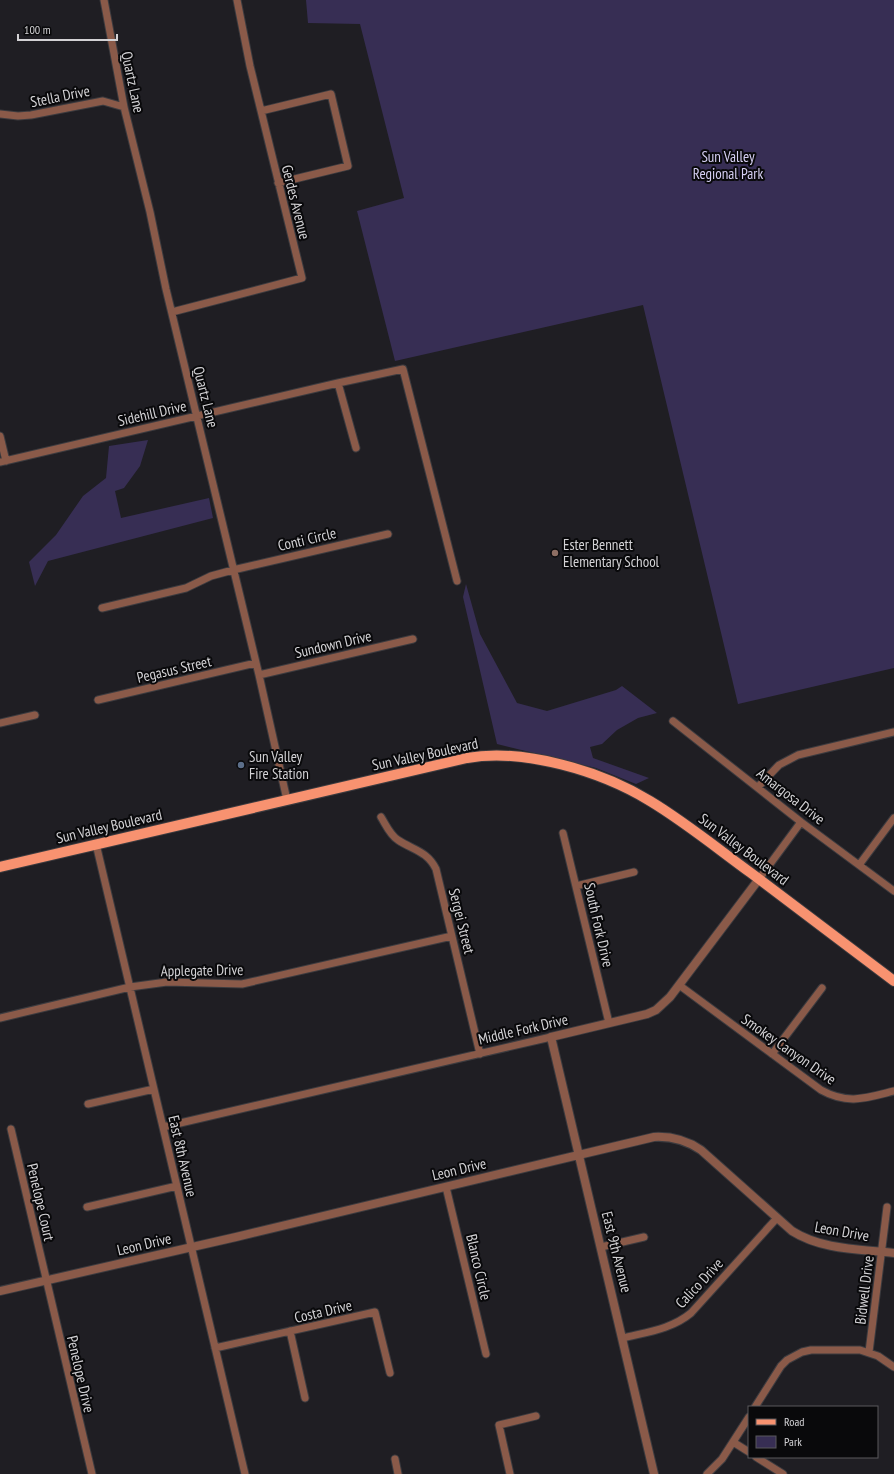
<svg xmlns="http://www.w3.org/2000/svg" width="894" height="1474" font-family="'PT Sans Narrow',sans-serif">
	<rect width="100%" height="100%" fill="#1f1e23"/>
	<path fill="#372e54" d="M 306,0 L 894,0 L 894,668 L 738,704 L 643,305 L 395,361 L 357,211 L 404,198 L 360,24 L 308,23 Z
		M 148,440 L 140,466 L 124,488 L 115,491 L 121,518 L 209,498 L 213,518 L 48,561 L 35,586 L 29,562 L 56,535 L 83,496 L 106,478 L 109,446 Z
		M 466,584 L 480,634 L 517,703 L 547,711 L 616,690 L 622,686 L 657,713 L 638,718 L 617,730 L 602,744 L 590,747 L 593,758 L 649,778 L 636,784 L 596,768 L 497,744 L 463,597 Z"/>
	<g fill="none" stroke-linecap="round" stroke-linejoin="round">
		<defs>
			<path id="minor" d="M 104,0 L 124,107 L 150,212 L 166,289 L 259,675 L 287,800
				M 261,111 L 331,94 L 348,166 L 278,183
				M 0,114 L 18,116 L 31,115 L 103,101 L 124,107
				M 172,312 L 302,278 L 250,66 L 237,0
				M 338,383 L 356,448
				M 0,436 L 6,461
				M 0,462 L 338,383 L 403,369 L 457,581
				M 102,608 L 186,588 L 211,576 L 233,570 L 388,534
				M 259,675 L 413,639
				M 98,700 L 256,663
				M 673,721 L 801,822 L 894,891
				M 0,723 L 35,715
				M 758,787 L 779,765 L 798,755 L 894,732
				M 381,817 C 386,825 390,835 398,840 C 413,850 427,851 436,869 L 480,1054
				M 563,833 L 609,1023
				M 96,844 L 245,1474
				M 859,865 L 894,818
				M 759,879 L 801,822
				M 576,886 L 634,872
				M 679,985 L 821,1090 C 848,1105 866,1098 894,1091
				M 0,1018 L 130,987 L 167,982 L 242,984 L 452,936
				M 772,1054 L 822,988
				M 88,1104 L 154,1089
				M 163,1127 L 551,1037
				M 11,1129 L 92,1474
				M 446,1187 L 486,1354
				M 87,1207 L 177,1186
				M 601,1247 L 644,1237
				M 290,1331 L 305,1398
				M 623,1338 C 647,1332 672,1329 691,1313 L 777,1218
				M 215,1348 L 375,1312 L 390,1373
				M 869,1352 L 887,1207
				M 755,1407 L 781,1366 L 787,1360 L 802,1352 L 811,1350 L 860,1350 L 878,1356 L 894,1367
				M 733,1442 L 749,1452
				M 756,1457 L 783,1474
				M 395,1459 L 398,1474
				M 510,1474 L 499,1425 L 536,1416
				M 707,1474 L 722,1459 L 749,1417"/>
			<path id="tertiary" d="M 0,1291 L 236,1237 L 654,1137 C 672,1136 686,1140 701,1150 L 792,1231 C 822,1250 860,1249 894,1253
				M 654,1474 L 551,1037 L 647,1014 L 656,1010 L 670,997 L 759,879"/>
			<path id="primary" d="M 0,867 L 467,758 C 524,748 601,771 650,801 C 685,822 718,849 751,873 C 799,909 846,945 894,981"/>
		</defs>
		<use href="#minor" stroke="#3c3b3f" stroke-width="9"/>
		<use href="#tertiary" stroke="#3c3b3f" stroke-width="10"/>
		<use href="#primary" stroke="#3c3b3f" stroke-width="12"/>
		<use href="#minor" stroke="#8a5a49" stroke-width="7"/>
		<use href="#tertiary" stroke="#8a5a49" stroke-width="8"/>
		<use href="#primary" stroke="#f89270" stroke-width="10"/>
	</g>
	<circle fill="#8d6e63" stroke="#09090b" stroke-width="1.5" cx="555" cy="553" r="4"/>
	<circle fill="#5c6f8a" stroke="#09090b" stroke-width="1.5" cx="241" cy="765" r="4"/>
	<g text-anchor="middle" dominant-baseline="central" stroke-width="4" stroke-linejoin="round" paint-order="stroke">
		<g font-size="15" fill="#d3d2d5" stroke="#09090b">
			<text transform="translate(133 82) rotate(78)">Quartz Lane</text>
			<text transform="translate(60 96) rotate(-11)">Stella Drive</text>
			<text transform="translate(296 202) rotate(76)">Gerdes Avenue</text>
			<text transform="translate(206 397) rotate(76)">Quartz Lane</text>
			<text transform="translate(152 413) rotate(-13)">Sidehill Drive</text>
			<text transform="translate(307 539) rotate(-13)">Conti Circle</text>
			<text transform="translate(333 644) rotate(-13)">Sundown Drive</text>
			<text transform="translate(174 669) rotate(-13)">Pegasus Street</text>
			<text transform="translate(425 754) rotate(-12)">Sun Valley Boulevard</text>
			<text transform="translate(791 796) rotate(38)">Amargosa Drive</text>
			<text transform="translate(109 826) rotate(-13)">Sun Valley Boulevard</text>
			<text transform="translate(744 849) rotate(37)">Sun Valley Boulevard</text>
			<text transform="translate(462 921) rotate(76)">Sergei Street</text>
			<text transform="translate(599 925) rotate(77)">South Fork Drive</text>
			<text transform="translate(202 970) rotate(-1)">Applegate Drive</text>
			<text transform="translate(523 1029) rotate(-13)">Middle Fork Drive</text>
			<text transform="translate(789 1049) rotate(35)">Smokey Canyon Drive</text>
			<text transform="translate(183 1156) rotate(77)">East 8th Avenue</text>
			<text transform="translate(459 1169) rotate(-13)">Leon Drive</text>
			<text transform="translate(41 1202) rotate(77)">Penelope Court</text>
			<text transform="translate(842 1231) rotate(10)">Leon Drive</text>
			<text transform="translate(144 1244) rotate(-13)">Leon Drive</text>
			<text transform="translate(617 1252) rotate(76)">East 9th Avenue</text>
			<text transform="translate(479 1267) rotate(77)">Blanco Circle</text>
			<text transform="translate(699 1283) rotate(-47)">Calico Drive</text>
			<text transform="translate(864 1290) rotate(-83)">Bidwell Drive</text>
			<text transform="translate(323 1311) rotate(-13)">Costa Drive</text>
			<text transform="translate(81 1374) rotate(77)">Penelope Drive</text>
		</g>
		<g font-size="15" fill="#d6cff3" stroke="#09090b">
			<text x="728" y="156">Sun Valley<tspan x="728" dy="17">Regional Park</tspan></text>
		</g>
		<g font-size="15" fill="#d3d2d5" stroke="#09090b" text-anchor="start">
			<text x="563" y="544">Ester Bennett<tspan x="563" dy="17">Elementary School</tspan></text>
			<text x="249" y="756">Sun Valley<tspan x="249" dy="17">Fire Station</tspan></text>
		</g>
	</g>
	<rect x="748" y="1406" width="130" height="52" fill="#09090b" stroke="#5a595c"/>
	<rect x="756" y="1419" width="20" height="6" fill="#f89270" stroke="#5a595c"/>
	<text x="784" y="1426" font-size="12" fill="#d3d2d5">Road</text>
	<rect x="756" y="1436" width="20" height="12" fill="#372e54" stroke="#5a595c"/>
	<text x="784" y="1446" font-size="12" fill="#d3d2d5">Park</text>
	<path d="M18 34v6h99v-6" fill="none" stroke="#d3d2d5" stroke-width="2"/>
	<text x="24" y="34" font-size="12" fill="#d3d2d5" stroke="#09090b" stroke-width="3" paint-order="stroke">100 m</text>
</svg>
